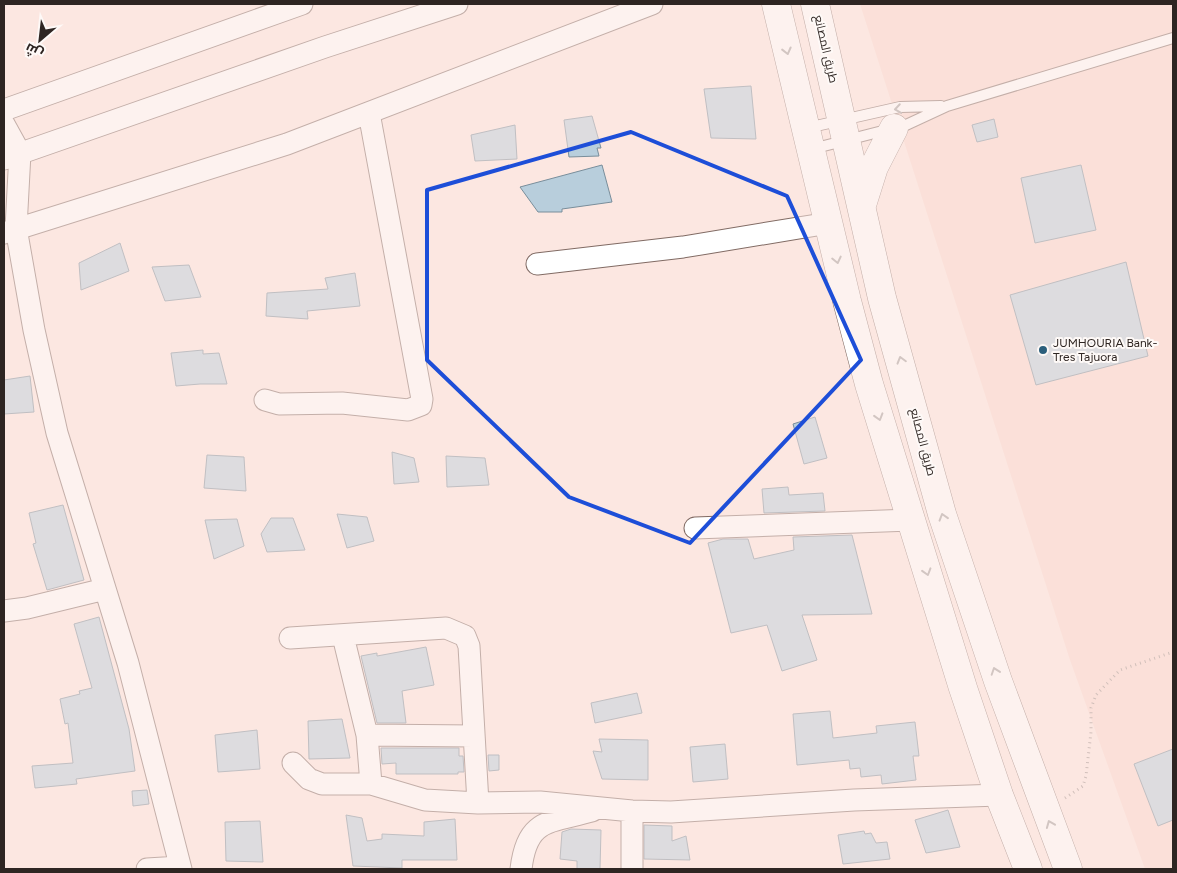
<svg xmlns="http://www.w3.org/2000/svg" width="1177" height="873" font-family="Figtree,Cairo,sans-serif">
	<rect width="100%" height="100%" fill="#fce7e1"/>
	<path fill="#fad8ce" d="M 860,4 L 1173,4 L 1173,869 L 1145,869 L 1070,660 Z"/>
	<path fill="#b8cedc" stroke="#798e9b" d="M 751,86 L 756,139 L 711,138 L 704,89 Z
		M 592,116 L 601,148 L 597,148 L 599,156 L 569,157 L 564,120 Z
		M 994,119 L 998,137 L 977,142 L 972,125 Z
		M 515,125 L 517,159 L 475,161 L 471,135 Z
		M 602,165 L 612,202 L 562,209 L 562,212 L 538,212 L 520,187 Z
		M 1081,165 L 1096,230 L 1035,243 L 1021,178 Z
		M 120,243 L 129,271 L 81,290 L 79,263 Z
		M 1126,262 L 1148,356 L 1036,385 L 1010,295 Z
		M 189,265 L 201,297 L 165,301 L 152,267 Z
		M 355,273 L 360,306 L 307,311 L 308,319 L 266,316 L 267,293 L 328,289 L 325,278 Z
		M 203,350 L 203,354 L 219,353 L 227,384 L 200,384 L 176,386 L 171,353 Z
		M 30,376 L 34,412 L 4,414 L 4,380 Z
		M 815,417 L 827,458 L 804,464 L 793,424 Z
		M 392,452 L 414,458 L 419,482 L 394,484 Z
		M 207,455 L 244,457 L 246,491 L 204,488 Z
		M 446,456 L 485,458 L 489,485 L 447,487 Z
		M 788,487 L 789,495 L 823,493 L 825,511 L 764,513 L 762,489 Z
		M 63,505 L 84,580 L 47,590 L 33,544 L 36,543 L 29,513 Z
		M 337,514 L 367,517 L 374,541 L 347,548 Z
		M 271,518 L 293,518 L 305,550 L 267,552 L 261,534 Z
		M 237,519 L 244,546 L 214,559 L 205,520 Z
		M 852,535 L 872,614 L 802,615 L 817,660 L 782,671 L 767,625 L 731,633 L 708,543 L 723,539 L 748,539 L 754,559 L 794,550 L 793,537 Z
		M 99,617 L 129,729 L 135,771 L 76,779 L 77,784 L 35,788 L 32,766 L 73,763 L 68,723 L 65,724 L 60,699 L 80,694 L 79,691 L 92,688 L 74,624 Z
		M 426,647 L 434,685 L 402,691 L 406,723 L 377,723 L 361,656 L 377,653 L 377,656 Z
		M 637,693 L 642,713 L 595,723 L 591,703 Z
		M 830,711 L 833,738 L 877,733 L 876,726 L 915,722 L 919,756 L 913,756 L 916,780 L 882,784 L 881,775 L 861,777 L 860,768 L 850,769 L 849,760 L 797,765 L 793,714 Z
		M 342,719 L 350,758 L 309,759 L 308,721 Z
		M 257,730 L 260,769 L 218,772 L 215,735 Z
		M 599,739 L 648,740 L 648,780 L 602,779 L 593,751 L 602,752 Z
		M 725,744 L 728,779 L 693,782 L 690,747 Z
		M 381,748 L 459,748 L 459,756 L 463,756 L 464,772 L 458,772 L 458,774 L 396,774 L 396,763 L 382,764 Z
		M 1173,749 L 1173,820 L 1158,826 L 1134,764 Z
		M 488,755 L 499,755 L 499,770 L 489,771 Z
		M 147,790 L 149,804 L 133,806 L 132,791 Z
		M 948,810 L 960,847 L 926,853 L 915,820 Z
		M 346,815 L 362,818 L 367,841 L 382,839 L 382,834 L 424,836 L 424,822 L 455,819 L 457,860 L 402,860 L 402,868 L 353,866 Z
		M 260,821 L 263,862 L 226,861 L 225,822 Z
		M 644,825 L 672,826 L 672,841 L 686,836 L 690,860 L 644,859 Z
		M 571,829 L 601,830 L 600,869 L 577,869 L 577,861 L 560,859 L 562,832 Z
		M 864,831 L 865,834 L 871,833 L 876,843 L 887,842 L 890,859 L 843,864 L 838,835 Z"/>
	<g fill="none" stroke-linecap="round" stroke-linejoin="round">
		<defs>
			<path id="lane" d="M 807,128 L 900,107 L 941,106
				M 812,149 L 906,125 L 947,106 L 1173,38"/>
			<path id="street" d="M 4,110 L 302,4
				M 4,124 L 20,153 L 16,228 L 34,330 L 57,433 L 128,663 L 181,869
				M 4,159 L 325,47 L 457,4
				M 4,233 L 287,144 L 652,4
				M 537,264 L 683,247 L 829,223
				M 265,400 L 279,404 L 342,403 L 408,410 L 421,405 L 422,399 L 369,113
				M 695,528 L 911,520
				M 4,611 L 27,608 L 105,589
				M 343,636 L 367,735 L 371,784
				M 290,638 L 446,628 L 465,636 L 469,646 L 478,803
				M 367,735 L 474,736
				M 293,763 L 309,779 L 322,784 L 371,784 L 425,800 L 478,803 L 540,802 L 632,811 L 671,812 L 854,800 L 999,795
				M 632,811 L 632,869
				M 147,869 L 180,867
				M 521,869 C 527,818 549,823 592,811"/>
			<path id="primary" d="M 776,4 L 847,301 L 869,384 L 963,688 L 999,795 L 1028,869
				M 815,4 L 882,298 L 942,514 L 998,681 L 1068,869
				M 862,205 L 874,167 L 894,128"/>
		</defs>
		<use href="#lane" stroke="#816b64" stroke-width="12"/>
		<use href="#street" stroke="#816b64" stroke-width="23"/>
		<use href="#primary" stroke="#816b64" stroke-width="29"/>
		<path stroke="#9e8f8a" stroke-width="3" stroke-dasharray="1 4" stroke-linecap="butt" d="M 1065,798 L 1083,786 L 1086,776 L 1091,732 L 1091,708 L 1096,695 L 1120,670 L 1173,652"/>
		<use href="#lane" stroke="#fff" stroke-width="10"/>
		<use href="#street" stroke="#fff" stroke-width="21"/>
		<use href="#primary" stroke="#fff" stroke-width="28"/>
	</g>
	<defs><path id="oneway-chevron" d="M-2-3.5L2.5 0L-2 3.5" fill="none" stroke-width="1.6" stroke-linecap="round" stroke-linejoin="round" transform="scale(1.25)"/></defs>
	<g stroke="#a19d9c">
		<use href="#oneway-chevron" transform="translate(787 51) rotate(76)"/>
		<use href="#oneway-chevron" transform="translate(898 109) rotate(171)"/>
		<use href="#oneway-chevron" transform="translate(837 260) rotate(77)"/>
		<use href="#oneway-chevron" transform="translate(901 360) rotate(-106)"/>
		<use href="#oneway-chevron" transform="translate(879 417) rotate(73)"/>
		<use href="#oneway-chevron" transform="translate(943 517) rotate(-107)"/>
		<use href="#oneway-chevron" transform="translate(927 572) rotate(73)"/>
		<use href="#oneway-chevron" transform="translate(995 671) rotate(-109)"/>
		<use href="#oneway-chevron" transform="translate(1050 824) rotate(-112)"/>
	</g>
	<path d="M0 0H1177V873H0ZM 631,132 L 787,196 L 861,360 L 690,543 L 569,497 L 427,360 L 427,190 Z" fill="#fce7e1" fill-opacity=".55" fill-rule="evenodd"/>
	<path fill="none" stroke="#1d4ed8" stroke-width="4" stroke-linejoin="round" d="M 631,132 L 787,196 L 861,360 L 690,543 L 569,497 L 427,360 L 427,190 Z"/>
	<circle fill="#2a5e7b" stroke="#fef9f7" stroke-width="2" cx="1043" cy="350" r="5"/>
	<g text-anchor="middle" dominant-baseline="central" stroke-width="4" stroke-linejoin="round" paint-order="stroke">
		<g font-size="12" fill="#2e2522" stroke="#fef9f7">
			<text transform="translate(826 49) rotate(77)">طريق المصانع</text>
			<text transform="translate(923 442) rotate(75)">طريق المصانع</text>
		</g>
		<g font-size="12" fill="#2e2522" stroke="#fef9f7" text-anchor="start">
			<text x="1053" y="343">JUMHOURIA Bank-<tspan x="1053" dy="14">Tres Tajuora</tspan></text>
		</g>
	</g>
	<rect width="1177" height="873" fill="none" stroke="#2e2522" stroke-width="10"/>
	<g transform="translate(40 40) rotate(208)" stroke="#fef9f7" stroke-width="4" paint-order="stroke">
	<path d="M0-4L9 19L0 12L-9 19Z" fill="#2e2522"/>
	<text y="-8" font-size="14" font-weight="bold" text-anchor="middle" fill="#2e2522">ش</text>
	</g>
</svg>
